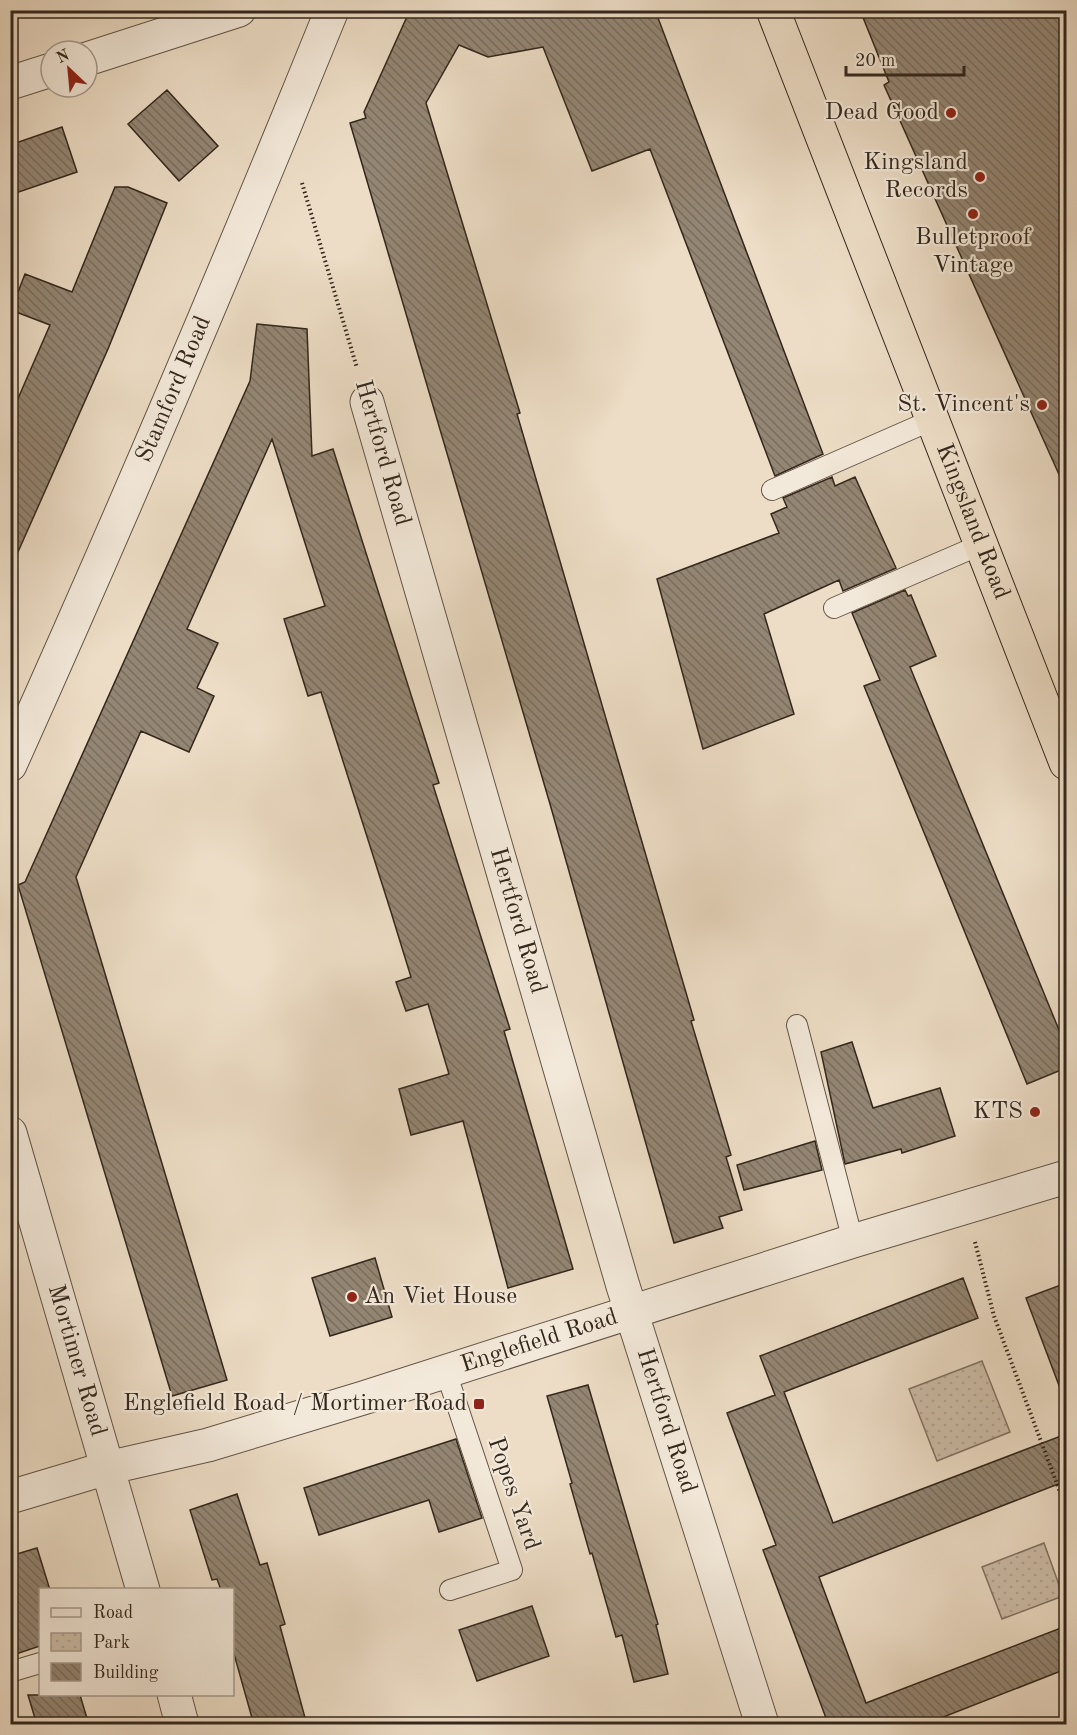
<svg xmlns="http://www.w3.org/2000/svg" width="1077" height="1735" font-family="'Old Standard TT',serif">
	<defs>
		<pattern id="park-dots" width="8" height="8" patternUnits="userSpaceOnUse" patternTransform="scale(1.5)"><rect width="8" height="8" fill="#cdbea9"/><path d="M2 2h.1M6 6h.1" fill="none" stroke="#b0a391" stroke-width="1.8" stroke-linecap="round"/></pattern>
		<pattern id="building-back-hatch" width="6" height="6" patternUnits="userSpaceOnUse" patternTransform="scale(1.5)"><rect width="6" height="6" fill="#948674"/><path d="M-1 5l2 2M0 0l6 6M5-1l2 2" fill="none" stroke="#796e5e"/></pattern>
	</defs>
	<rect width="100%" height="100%" fill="#edddc6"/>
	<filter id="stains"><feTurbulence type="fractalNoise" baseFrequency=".00333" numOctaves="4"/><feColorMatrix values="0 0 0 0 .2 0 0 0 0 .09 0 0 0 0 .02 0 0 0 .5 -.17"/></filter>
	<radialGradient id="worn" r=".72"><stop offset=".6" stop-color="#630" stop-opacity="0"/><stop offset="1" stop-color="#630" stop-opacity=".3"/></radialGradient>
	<path fill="url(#park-dots)" stroke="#807262" stroke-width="1.5" d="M 982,1361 L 1010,1432 L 937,1461 L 909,1389 Z
		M 1044,1543 L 1063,1596 L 1002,1619 L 982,1567 Z"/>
	<path fill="url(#building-back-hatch)" stroke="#33271c" stroke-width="1.5" d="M 410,10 L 655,10 L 823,454 L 775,476 L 650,149 L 592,171 L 543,47 L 488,57 L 459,45 L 426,103 L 520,413 L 517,414 L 694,1020 L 691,1021 L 731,1155 L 726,1157 L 742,1210 L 719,1217 L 723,1228 L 674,1243 L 550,804 L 350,123 L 366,118 L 364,112 Z
		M 860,10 L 1066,10 L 1066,490 L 884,85 L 889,82 Z
		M 167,90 L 218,146 L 179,181 L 128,124 Z
		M 62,127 L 77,172 L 10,195 L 10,145 Z
		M 115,187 L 128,187 L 167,203 L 108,349 L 10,570 L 10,417 L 50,325 L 11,310 L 25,274 L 72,292 Z
		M 257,324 L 307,329 L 312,456 L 333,449 L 439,783 L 433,785 L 510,1029 L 504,1031 L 573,1269 L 508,1288 L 463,1121 L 411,1135 L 399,1089 L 449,1074 L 428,1004 L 406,1011 L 396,982 L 411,977 L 391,912 L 321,692 L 308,696 L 284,619 L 325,606 L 272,439 L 187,629 L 218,643 L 197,688 L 214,696 L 189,752 L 141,731 L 76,877 L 227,1380 L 172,1396 L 18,885 L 25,882 L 250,381 Z
		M 832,477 L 835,486 L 855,477 L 896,568 L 843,591 L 839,580 L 764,614 L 794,714 L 703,749 L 657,579 L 779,533 L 771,514 L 787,507 L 783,498 Z
		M 905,590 L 908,596 L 911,595 L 936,656 L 910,667 L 1066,1047 L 1066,1068 L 1027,1084 L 864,686 L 880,680 L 852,613 Z
		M 852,1042 L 873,1108 L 940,1088 L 955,1136 L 902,1153 L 901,1149 L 845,1164 L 821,1052 Z
		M 815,1141 L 822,1170 L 744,1190 L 737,1165 Z
		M 375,1258 L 392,1317 L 330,1336 L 312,1278 Z
		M 963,1278 L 978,1318 L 784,1392 L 833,1523 L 1066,1434 L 1066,1481 L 819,1577 L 866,1703 L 1066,1626 L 1066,1669 L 923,1725 L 818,1725 L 817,1722 L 826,1718 L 763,1550 L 776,1545 L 727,1413 L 775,1395 L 760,1356 Z
		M 1066,1283 L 1066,1396 L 1063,1396 L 1026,1298 Z
		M 588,1385 L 658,1624 L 656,1625 L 668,1674 L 634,1682 L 622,1635 L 616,1637 L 592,1553 L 590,1554 L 570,1484 L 572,1483 L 547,1396 Z
		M 456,1439 L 482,1518 L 439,1532 L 429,1500 L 319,1535 L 304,1488 Z
		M 237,1494 L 260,1565 L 267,1563 L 285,1624 L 280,1626 L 307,1725 L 254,1725 L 232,1647 L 232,1590 L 221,1590 L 217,1579 L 212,1580 L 190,1510 Z
		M 37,1548 L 50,1590 L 40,1590 L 40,1646 L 10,1656 L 10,1556 Z
		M 532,1606 L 549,1656 L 477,1681 L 459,1630 Z
		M 28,1695 L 80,1695 L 89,1725 L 37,1725 Z"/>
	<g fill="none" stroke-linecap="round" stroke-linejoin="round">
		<defs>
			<path id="service" d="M 772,490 L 932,420
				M 834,608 L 980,545
				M 797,1025 L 853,1241
				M 446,1372 L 512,1570 L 450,1590
				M 10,1672 L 40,1663"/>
			<g id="minor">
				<path d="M 87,59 L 239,10"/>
				<path d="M 10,83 L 51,70"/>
				<path id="s1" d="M 367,402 L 623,1286 L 762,1724"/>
				<path id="s2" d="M 10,765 C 122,516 229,264 332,10"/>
				<path id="s3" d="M 10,1133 L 143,1590"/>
				<path d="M 174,1694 L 182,1724"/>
			</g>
			<g id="tertiary">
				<path id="s4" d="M 10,1497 L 107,1468 L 208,1445 L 363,1398 L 853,1241 L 1066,1177"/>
			</g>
			<g id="trunk">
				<path id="s5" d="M 773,10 L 1066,763"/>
			</g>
		</defs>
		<use href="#service" stroke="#625446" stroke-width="22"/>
		<use href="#minor" stroke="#625446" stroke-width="35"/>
		<use href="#tertiary" stroke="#625446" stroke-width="35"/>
		<use href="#trunk" stroke="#33271c" stroke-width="35"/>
		<path stroke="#33271c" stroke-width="4" stroke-dasharray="1.5 3" stroke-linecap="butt" d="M 302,183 L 357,368
			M 975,1242 L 994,1316 L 1066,1508"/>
		<use href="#service" stroke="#f3e9da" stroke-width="20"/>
		<use href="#minor" stroke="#f3e9da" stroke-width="33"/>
		<use href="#tertiary" stroke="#f3e9da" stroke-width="33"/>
		<use href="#trunk" stroke="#edddc6" stroke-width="33"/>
	</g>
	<g fill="#8f2418" stroke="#f3e9da" stroke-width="2">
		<circle cx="951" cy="113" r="6"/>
		<circle cx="980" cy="177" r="6"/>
		<circle cx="973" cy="214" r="6"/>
		<circle cx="1042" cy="405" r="6"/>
		<circle cx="1035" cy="1112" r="6"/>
		<circle cx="352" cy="1297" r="6"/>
		<rect x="473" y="1398" width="12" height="12" rx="3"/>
	</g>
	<g text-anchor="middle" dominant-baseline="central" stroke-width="4.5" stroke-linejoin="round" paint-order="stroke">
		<g font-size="24" fill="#33271c" stroke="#f3e9da" text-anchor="end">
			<text x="939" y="113">Dead Good</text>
			<text x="968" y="163">Kingsland<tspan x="968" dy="28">Records</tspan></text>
			<text x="973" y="238" text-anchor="middle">Bulletproof<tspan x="973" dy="28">Vintage</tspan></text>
			<text x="1030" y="405">St. Vincent's</text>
			<text x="1023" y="1112">KTS</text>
			<text x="364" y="1297" text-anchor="start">An Viet House</text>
			<text x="467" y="1404">Englefield Road / Mortimer Road</text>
		</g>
		<g font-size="24" fill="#33271c" stroke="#f3e9da">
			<text stroke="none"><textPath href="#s2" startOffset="410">Stamford Road</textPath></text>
			<text transform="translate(382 453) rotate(74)">Hertford Road</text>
			<text stroke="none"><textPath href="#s5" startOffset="549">Kingsland Road</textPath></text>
			<text stroke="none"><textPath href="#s1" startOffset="540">Hertford Road</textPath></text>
			<text stroke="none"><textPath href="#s4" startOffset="552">Englefield Road</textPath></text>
			<text stroke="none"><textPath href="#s3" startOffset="237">Mortimer Road</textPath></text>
			<text stroke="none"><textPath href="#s1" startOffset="1062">Hertford Road</textPath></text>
			<text transform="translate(513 1494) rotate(71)">Popes Yard</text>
		</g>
	</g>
	<rect width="1077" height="1735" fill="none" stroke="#edddc6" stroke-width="36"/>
	<rect x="12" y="12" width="1053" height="1711" fill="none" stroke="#33271c" stroke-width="3"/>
	<rect x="18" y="18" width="1041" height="1699" fill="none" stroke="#33271c" stroke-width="1.5"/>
	<rect x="39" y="1588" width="195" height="108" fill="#f3e9da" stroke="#a69b8e" stroke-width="1.5"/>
	<rect x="51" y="1608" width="30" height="9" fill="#f3e9da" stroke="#a69b8e" stroke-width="1.5"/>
	<text x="93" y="1618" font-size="18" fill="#33271c">Road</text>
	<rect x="51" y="1633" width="30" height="18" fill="url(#park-dots)" stroke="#a69b8e" stroke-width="1.5"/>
	<text x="93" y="1648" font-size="18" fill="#33271c">Park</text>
	<rect x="51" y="1663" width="30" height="18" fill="url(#building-back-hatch)" stroke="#a69b8e" stroke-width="1.5"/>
	<text x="93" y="1678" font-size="18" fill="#33271c">Building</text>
	<g transform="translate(69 69) rotate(334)"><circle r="28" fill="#f3e9da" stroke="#a69b8e" stroke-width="1.5"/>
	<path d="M0-4.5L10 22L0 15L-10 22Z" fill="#8f2418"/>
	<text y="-9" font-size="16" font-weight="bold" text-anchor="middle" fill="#33271c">N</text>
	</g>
	<path d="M846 66v9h118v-9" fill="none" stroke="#33271c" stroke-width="3"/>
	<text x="855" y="66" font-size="18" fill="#33271c" stroke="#f3e9da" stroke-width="4.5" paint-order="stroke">20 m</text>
	<rect width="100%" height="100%" filter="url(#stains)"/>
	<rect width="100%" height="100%" fill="url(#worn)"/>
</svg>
